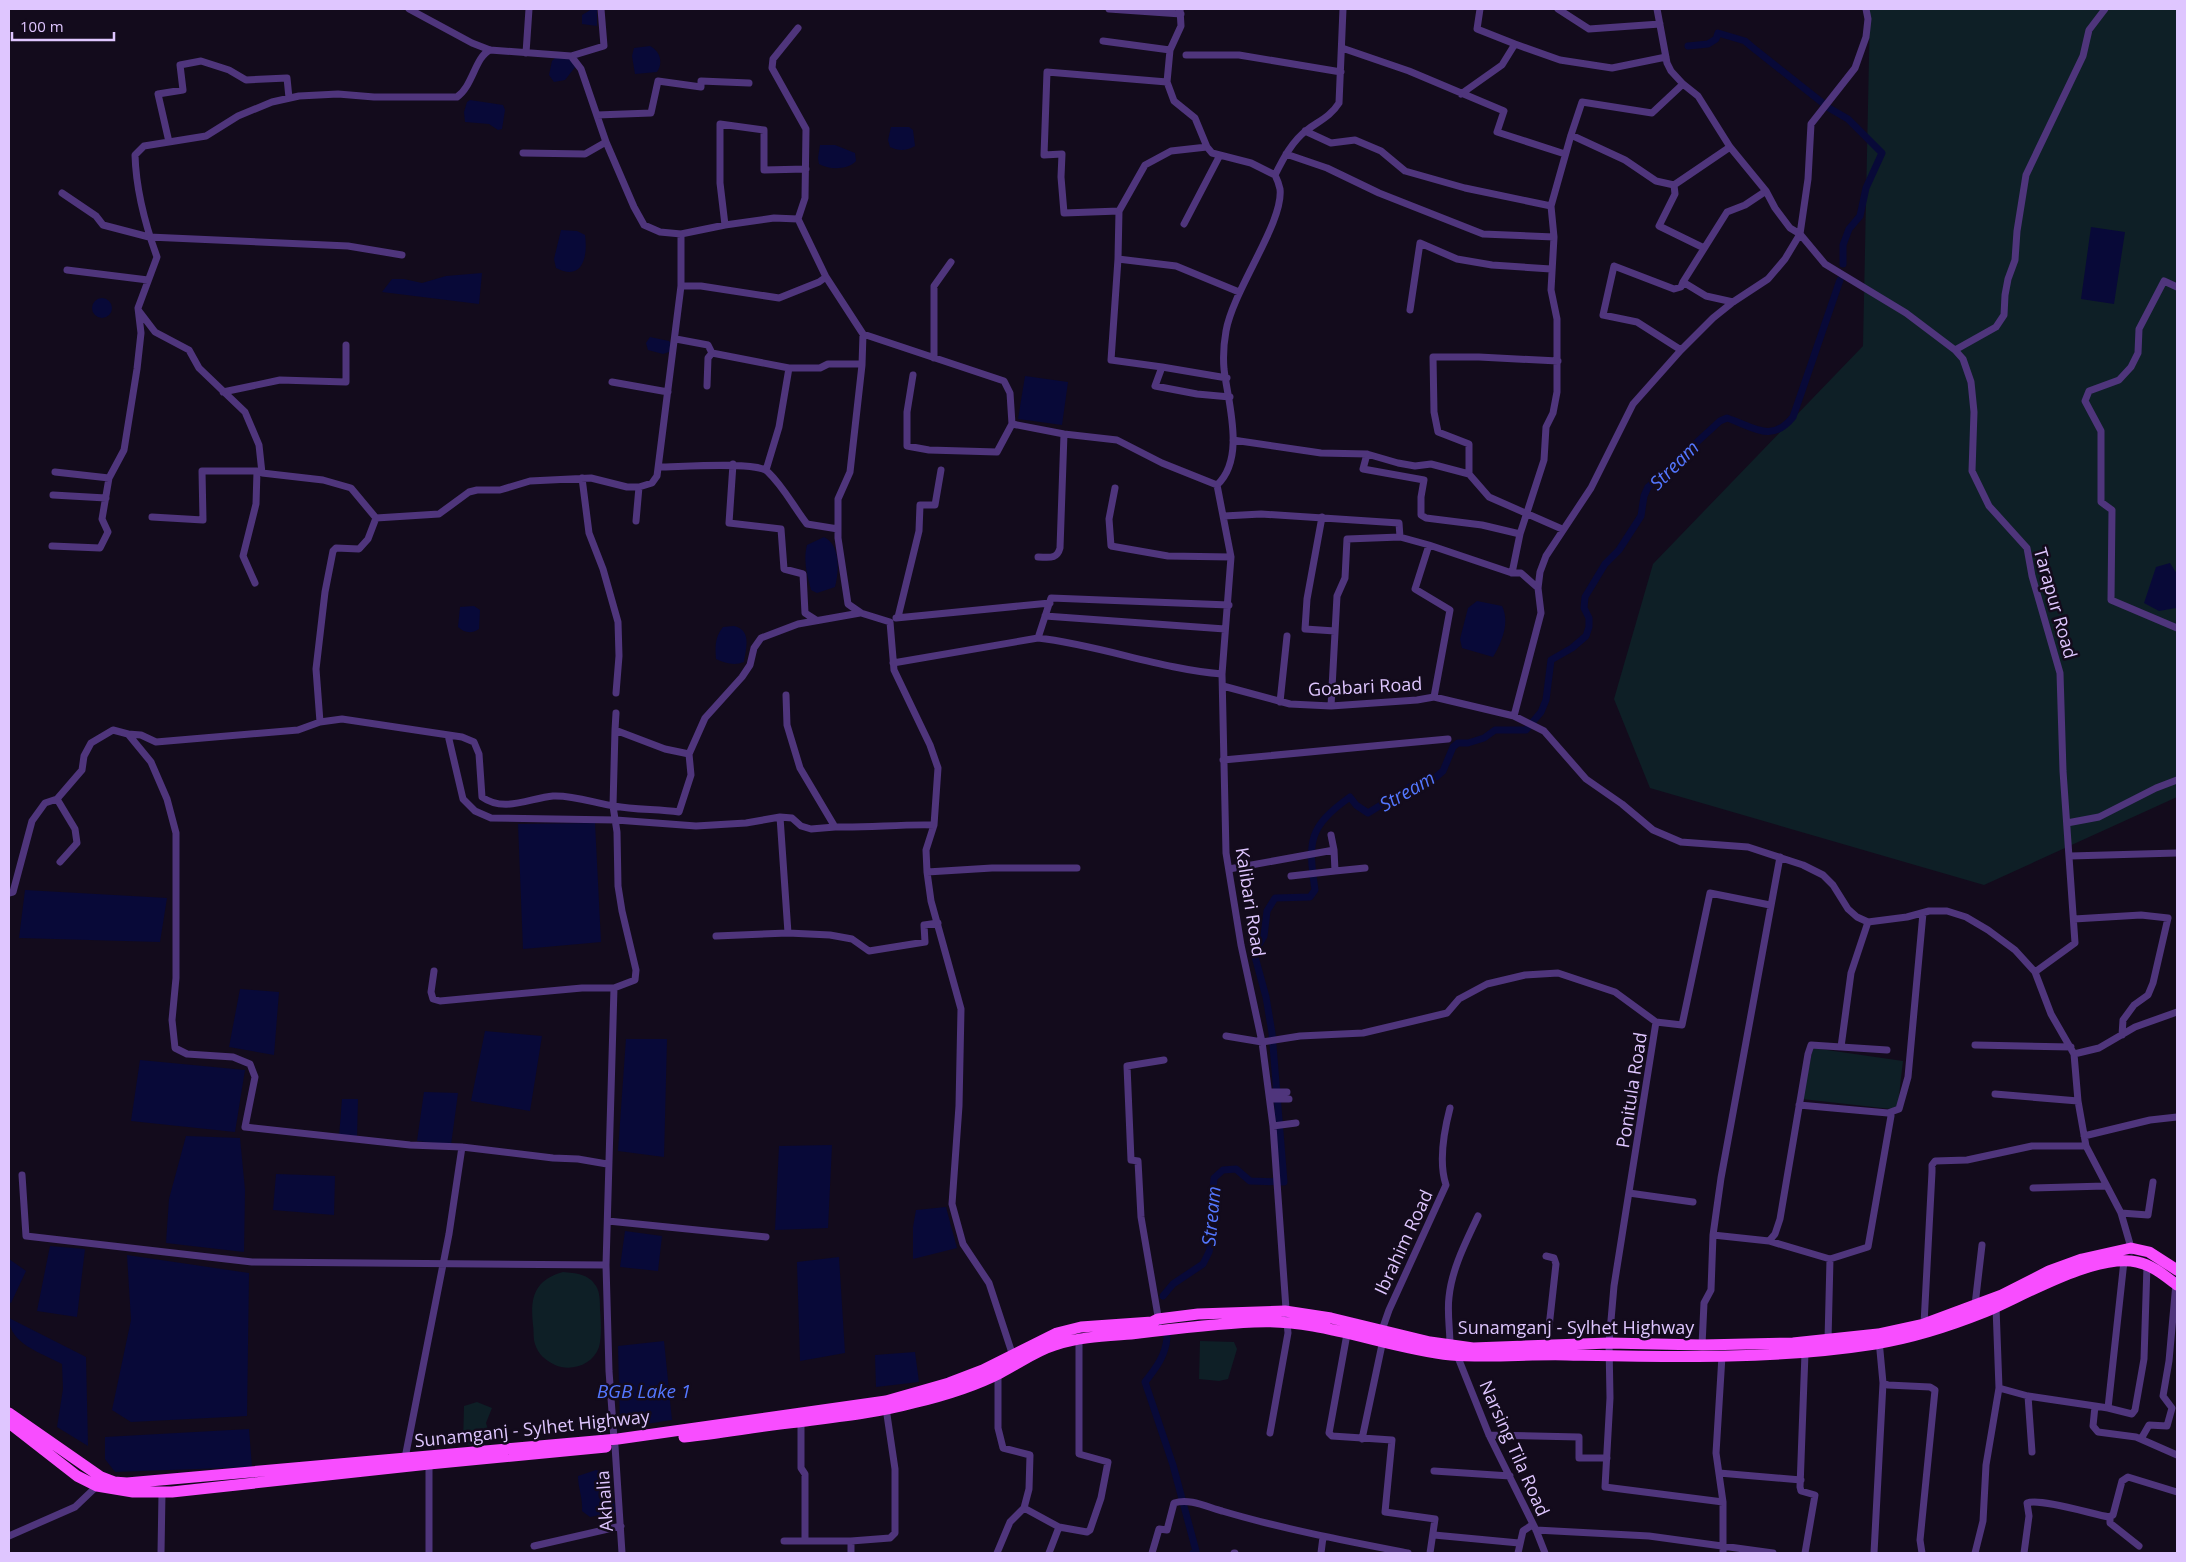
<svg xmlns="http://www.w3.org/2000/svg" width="2186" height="1562" font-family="'Open Sans',sans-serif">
	<rect width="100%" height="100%" fill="#130b1c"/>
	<path fill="#0e1f26" d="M 1870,9 L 2177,9 L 2177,797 L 1984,885 L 1650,788 L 1614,699 L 1653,564 L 1863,346 Z
		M 1813,1048 L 1903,1061 L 1898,1104 L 1896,1108 L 1891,1109 L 1802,1099 Z
		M 563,1272 C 576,1273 589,1274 596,1286 C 600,1292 600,1302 600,1309 C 601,1320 602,1336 599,1347 C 593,1365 571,1372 555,1365 C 545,1360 538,1354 535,1344 C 533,1338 534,1331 533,1325 C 530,1298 534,1280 563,1272 Z
		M 1200,1341 L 1234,1342 L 1237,1349 L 1228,1379 L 1219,1381 L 1199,1379 Z
		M 477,1402 L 492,1408 L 486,1423 L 491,1439 L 472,1445 L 463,1444 L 464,1406 Z"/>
	<path fill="#080938" d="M 592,9 L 597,9 L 597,26 L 582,24 L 582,15 Z
		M 650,46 C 661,52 663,63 657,72 L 635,74 L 632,56 L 634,48 Z
		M 555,58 L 570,58 L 576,66 L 565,80 L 554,82 L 549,75 L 552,61 Z
		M 470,100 L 503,105 L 505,110 L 502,129 L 498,130 L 489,124 L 465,122 L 464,112 L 467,102 Z
		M 891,127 L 909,127 L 913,130 L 915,146 C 906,151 899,151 890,147 L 888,140 Z
		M 820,145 L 835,145 L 855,153 L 856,161 C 848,170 829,170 819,164 L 818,158 Z
		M 2091,227 L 2125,232 L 2114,304 L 2081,299 Z
		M 561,230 L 577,231 L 585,235 C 588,256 583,282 556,268 L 554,259 Z
		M 482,273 L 479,304 L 382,292 L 392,279 L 404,279 L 422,283 L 446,276 Z
		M92 308a10 10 0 1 1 20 0a10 10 0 1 1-20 0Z
		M 650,337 L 669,341 L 672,345 L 669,352 L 663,354 L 648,350 L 646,343 Z
		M 1025,376 L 1068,382 L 1062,425 L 1018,419 Z
		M 824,537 C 841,545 839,572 835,587 L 817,593 L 811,590 C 807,575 803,561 807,545 Z
		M 2170,563 L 2177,574 L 2176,608 L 2159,611 L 2144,603 L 2156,567 Z
		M 1477,601 L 1502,606 C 1510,622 1502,642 1493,657 L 1462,648 L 1460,639 L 1468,608 Z
		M 474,606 L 480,610 L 479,629 C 471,634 465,633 458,627 L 460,607 Z
		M 734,626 C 752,630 746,648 744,662 C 734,666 725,663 716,659 C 715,647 715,637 723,627 Z
		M 595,823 L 601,942 L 523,949 L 518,824 Z
		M 25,890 L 167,898 L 160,942 L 19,938 Z
		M 240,989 L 279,992 L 274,1055 L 229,1047 Z
		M 485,1031 L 542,1036 L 530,1111 L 471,1101 Z
		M 626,1039 L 667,1039 L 664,1157 L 618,1151 Z
		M 140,1060 L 245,1070 L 235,1132 L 131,1121 Z
		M 424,1092 L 458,1093 L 451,1145 L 417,1141 Z
		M 342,1099 L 358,1099 L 357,1137 L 339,1137 Z
		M 186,1136 L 240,1138 L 245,1190 L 244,1252 L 166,1243 L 169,1199 Z
		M 832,1145 L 828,1228 L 775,1230 L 779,1146 Z
		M 276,1174 L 335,1176 L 334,1215 L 273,1210 Z
		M 946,1207 L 957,1248 L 913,1259 L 913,1227 L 916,1210 Z
		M 625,1231 L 662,1236 L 658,1271 L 620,1267 Z
		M 50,1246 L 85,1249 L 77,1317 L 37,1311 Z
		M 127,1255 L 249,1273 L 247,1416 L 131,1422 L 112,1410 L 131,1320 Z
		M 839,1257 L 845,1353 L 800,1361 L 797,1262 Z
		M 9,1259 L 26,1271 L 11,1303 L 9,1302 Z
		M 9,1318 L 86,1357 L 88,1446 L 57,1427 L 63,1389 L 62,1364 C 42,1353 9,1344 9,1318 Z
		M 664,1341 L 672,1420 L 620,1428 L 618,1346 Z
		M 915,1352 L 919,1382 L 876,1387 L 875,1355 Z
		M 249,1429 L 252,1467 L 115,1472 L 105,1459 L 105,1437 Z
		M 596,1470 L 608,1473 L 607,1495 L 613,1498 L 616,1512 L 590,1517 L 582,1511 C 583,1498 578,1488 578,1476 Z"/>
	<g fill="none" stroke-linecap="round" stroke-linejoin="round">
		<path stroke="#080938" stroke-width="7" d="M 1688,46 L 1708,44 L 1716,39 L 1718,33 L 1745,41 L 1752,47 L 1829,108 L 1848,119 L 1882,153 L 1866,188 L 1860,216 L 1849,229 L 1843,245 L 1843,264
			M 1163,1296 L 1173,1284 L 1203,1264 L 1209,1252 L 1213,1235 L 1212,1202 L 1214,1178 L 1223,1170 L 1236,1169 L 1250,1181 L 1284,1182 L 1272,1033 L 1266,997 L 1254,953 L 1264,936 L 1267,911 L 1275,898 L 1310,897 L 1315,890 C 1308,841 1308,827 1350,797 L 1356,805 L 1368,813 L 1410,787 L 1436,777 L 1443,771 L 1453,747 L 1458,743 L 1468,743 L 1484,738 L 1495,730 L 1526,730 L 1541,712 L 1546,700 L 1551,660 L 1572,648 L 1586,636 L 1589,627 L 1589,618 L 1584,608 L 1585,597 L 1605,564 L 1619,550 L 1641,516 L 1644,496 L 1648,487 L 1720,421 L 1727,418 C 1754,427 1771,444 1793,417 L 1840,280
			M 1167,1337 C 1166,1355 1156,1368 1145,1382 L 1173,1465 L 1196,1551 L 1193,1553"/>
		<path stroke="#4f357c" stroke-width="7" d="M 409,9 L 472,43 L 490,50 L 571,56 L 581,69 L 606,142 L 634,207 L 644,225 L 660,232 L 681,234 L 725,225 L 774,218 L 798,219 L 826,277 L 863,334 L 862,365 L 850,472 L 838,499 L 838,538 L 848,604 L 861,613 L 890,622 L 894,670 L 930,745 L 938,768 L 934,825 L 926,850 L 927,872 L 931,901 L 961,1009 L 959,1106 L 952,1204 L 963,1244 L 989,1283 L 1012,1353
			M 1109,9 L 1181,14
			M 1180,9 L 1181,26 L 1170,50 L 1167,82 L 1174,101 L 1195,118 L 1207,147 L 1212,153 L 1251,163 L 1275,175 C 1277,179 1279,184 1280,189 C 1284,222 1233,290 1226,331 C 1224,342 1223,357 1224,369 C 1228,403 1246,458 1217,485
			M 1480,9 L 1477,29 L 1515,44
			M 1558,9 L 1589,29 L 1660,24
			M 1866,9 L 1868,19 L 1866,37 L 1855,68 L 1811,124 L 1808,179 L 1800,234 L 1825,264 L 1906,313 L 1955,350 L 1963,359 L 1971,382 L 1974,412 L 1972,471 L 1989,506 L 2027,548 L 2032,576 L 2060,673 L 2063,771 L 2075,943 L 2035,972
			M 798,28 L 773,59 L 772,68 L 806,129 L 805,198 L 798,219
			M 1103,41 L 1170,50
			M 1342,48 L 1409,71 L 1504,111 L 1497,132 L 1565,154
			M 526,53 L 529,9
			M 1186,55 L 1239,55 L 1341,72
			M 571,56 L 604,46 L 601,9
			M 1461,94 L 1502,65 L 1515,44 L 1560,60 L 1612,68 L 1666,57
			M 597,115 L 651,113 L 658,81 L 701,87 L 701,81 L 749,83
			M 1305,131 L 1331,143 L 1355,140 L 1381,151 L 1405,171 L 1465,188 L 1551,206
			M 1571,135 L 1582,102 L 1652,113 L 1683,84
			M 169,142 L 158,94 L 183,90 L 180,65 L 201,61 L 229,70 L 246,80 L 287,78 L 289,98
			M 1207,147 L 1171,151 L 1145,165 L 1119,211 L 1118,259 L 1111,360 L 1162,367 L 1155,386 L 1197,394 L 1230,397
			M 523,153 L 585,154 L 606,142
			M 1286,154 L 1327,168 L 1379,193 L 1483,234 L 1554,237
			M 1275,175 C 1283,159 1292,141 1307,130 C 1319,121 1331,116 1339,103 L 1343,9
			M 1674,185 L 1675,194 L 1659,226 L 1704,248
			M 62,193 L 96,216 L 103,225 L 149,237 L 348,246 L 402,255
			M 1119,211 L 1064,213 L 1061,177 L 1062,154 L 1044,155 L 1047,72 L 1167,82
			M 1184,224 L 1220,155
			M 725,225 L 720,183 L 720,124 L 764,130 L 764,170 L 806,169
			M 681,234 L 681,286 L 657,476 L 652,483 L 639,487 L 627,487 L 591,478 L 530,481 L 500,490 L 477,490 L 469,492 L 439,514 L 376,518 L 368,539 L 359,549 L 336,548 L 333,551 L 325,592 L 316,669 L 320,722 L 342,719 L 462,737 L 474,742 L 479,754 L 482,797 C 504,813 530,798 553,796 C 574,795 594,803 614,806 C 635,810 658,809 679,812 L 691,775 L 689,754 L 705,718 L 742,677 L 750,665 L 754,648 L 761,638 L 798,624 L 860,613
			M 1118,259 L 1176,266 L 1239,292
			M 67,270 L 148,280
			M 1683,282 L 1727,212 L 1745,205 L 1766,191
			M 681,286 L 701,286 L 779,298 L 819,282 L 826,277
			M 2177,287 L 2164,281 L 2139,329 L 2138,353 L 2131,367 L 2119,380 L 2089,391 L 2085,401 L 2101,431 L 2101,502 L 2112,510 L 2111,600 L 2177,628
			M 1410,310 L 1420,243 L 1457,259 L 1492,265 L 1551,269
			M 139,311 L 155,332 L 189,350 L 199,368 L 245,412 L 259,445 L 262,473 L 323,480 L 351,488 L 376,518
			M 863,334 L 1004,381 L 1010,393 L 1012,424 L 1064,434 L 1117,440 L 1162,463 L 1217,485
			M 676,339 L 708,345 L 712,353
			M 1681,350 L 1637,322 L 1603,315 L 1614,266 L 1674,289 L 1681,287 L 1683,282 L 1706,296 L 1733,302
			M 1955,350 L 1996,327 L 2004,315 L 2005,295 L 2008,279 L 2015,260 L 2017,231 L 2026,175 L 2083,56 L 2089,30 L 2105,9
			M 934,358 L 934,286 L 951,262
			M 1162,367 L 1227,378
			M 789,368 L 820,368 L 828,364 L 862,364
			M 913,375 L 907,412 L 907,446 L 929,450 L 997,452 L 1012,424
			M 612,382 L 668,392
			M 707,386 L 708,358 L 712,353 L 789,368 L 779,427 L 766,470
			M 223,392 L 280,380 L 346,382 L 346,345
			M 1233,440 L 1321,453 L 1367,454 L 1398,463 L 1415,466 L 1431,464 L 1469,474 L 1489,497 L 1562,529
			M 1367,454 L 1363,469 L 1424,480 L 1421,497 L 1421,515 L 1426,518 L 1482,525 L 1520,534
			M 733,464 L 729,523 L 781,529 L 784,569 L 803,574 L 805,613 L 816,620
			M 659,467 C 678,467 755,461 767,471 C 784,487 793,506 807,524 L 838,529
			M 55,472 L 109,478
			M 1469,474 L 1469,444 L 1438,432 L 1434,412 L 1433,357 L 1479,357 L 1558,361
			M 582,478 L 589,533 L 603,569 L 618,622 L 619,656 L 616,693
			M 1217,485 L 1231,557 L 1222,674 L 1226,853 L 1241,945 L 1262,1042 L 1273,1126 L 1287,1323 L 1288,1333 L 1270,1433
			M 1115,488 L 1109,519 L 1111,546 L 1168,556 L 1231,557
			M 53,495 L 106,498
			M 1224,516 L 1261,514 L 1399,523 L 1400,537
			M 152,517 L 203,520 L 202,471 L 257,471
			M 1322,517 L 1307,599 L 1305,629 L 1335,631
			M 636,521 L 639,487
			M 1429,545 L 1415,589 L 1450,610 L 1434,697
			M 52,546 L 100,548 L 108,532 L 102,519 L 109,478 L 124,450 L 137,369 L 141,333 L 138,308 L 157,257 C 145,224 136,190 135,155 L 144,146 L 206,136 L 238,116 L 272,102 L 299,96 L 338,94 L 374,97 L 457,97 C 473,86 475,57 490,50
			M 1038,557 C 1048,557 1057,560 1060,548 L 1064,434
			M 1512,573 L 1520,534 L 1544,460 L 1546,427 L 1553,413 L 1557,392 L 1557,319 L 1551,290 L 1554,237 L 1551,206 L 1571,135 L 1625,160 L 1656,181 L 1674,185 L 1730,147
			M 255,583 L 243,556 L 256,504 L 257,471 L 260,472
			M 1045,616 L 1225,629
			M 898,617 L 919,531 L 920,505 L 935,505 L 941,470
			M 896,618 L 1050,603
			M 1038,638 L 1051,598 L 1229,605
			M 893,663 L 1038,638 C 1100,645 1160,669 1222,674
			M 1223,686 L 1290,704 L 1331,706 L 1417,700 L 1434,697 L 1514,716 L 1544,731 L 1586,779 L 1622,804 L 1653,830 L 1681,842 L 1748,847 L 1803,865 L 1823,875 L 1833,885 L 1848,909 L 1857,917 L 1868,922 L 1907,917 L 1929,911 L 1947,911 L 1966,917 L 1988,930 L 2015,950 L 2035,972 L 2051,1014 L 2074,1054 L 2078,1101 L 2086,1146 L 2121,1213 L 2132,1251
			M 786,695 L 787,725 L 800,768 L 835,827 C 868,828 900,824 934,825
			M 1280,702 L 1287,636
			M 1331,706 L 1337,596 L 1345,578 L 1347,539 L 1400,537 L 1429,545 L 1512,573 L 1521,573 L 1538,588
			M 616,713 L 615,730 L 665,749 L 689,754
			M 1514,716 L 1541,613 L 1538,588 L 1540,572 L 1546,556 L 1591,488 L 1633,404 L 1681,350 L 1713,318 L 1733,302 L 1768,279 L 1785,259 L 1800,234 L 1790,228 L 1775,208 L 1766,191 L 1730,147 L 1698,96 L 1683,84 L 1671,71 L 1667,63 L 1657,9
			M 128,734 L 141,735 L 156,742 L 298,730 L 320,722
			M 448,735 L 463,799 L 475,811 L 491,818 L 616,820 L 696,826 L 746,823 L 780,817 L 792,818 L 801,826 L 811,829 L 835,827
			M 1223,760 L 1448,739
			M 780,817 L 788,933
			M 2067,823 L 2099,817 L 2156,788 L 2177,780
			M 2070,856 L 2177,853
			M 60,862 L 77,843 L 75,829 L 57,799 L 82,770 L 84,756 L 91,743 L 113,730 L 128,734 L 151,762 L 167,799 L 176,833 L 176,978 L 172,1020 L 175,1048 L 187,1054 L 233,1057 L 250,1064 L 255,1077 L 245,1127 L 410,1145 L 462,1147 L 553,1158 L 578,1159 L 607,1164
			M 1229,869 L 1334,850 L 1331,835
			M 1335,871 L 1365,868
			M 927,872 L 992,868 L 1077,868
			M 1291,876 L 1335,871 L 1334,850
			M 9,893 L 13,892 L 32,821 L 45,803 L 57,799
			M 2074,919 L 2141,915 L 2168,918 L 2153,983 L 2148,995 L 2134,1005 L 2123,1020 L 2122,1035
			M 716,936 L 788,933 L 830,935 L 852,939 L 869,951 L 925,942 L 924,925 L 938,923
			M 434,971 L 431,992 L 433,999 L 440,1001 L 582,988 L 614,988
			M 1656,1022 L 1614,1286 L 1609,1343 L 1610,1398 L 1605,1487 L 1723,1502
			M 1656,1022 L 1682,1025 L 1710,893 L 1770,905
			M 1226,1036 L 1262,1042 L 1300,1036 L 1363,1033 L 1447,1013 L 1459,999 L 1487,984 L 1525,975 L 1558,973 L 1615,992 L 1656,1022
			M 1975,1045 L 2071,1047
			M 1841,1047 L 1887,1050
			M 2074,1054 L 2099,1048 L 2135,1027 L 2177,1012
			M 1269,1092 L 1287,1092
			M 1995,1094 L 2078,1101
			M 1270,1099 L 1289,1099
			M 1799,1105 L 1888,1113 L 1899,1109 L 1908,1077 L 1923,913
			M 1273,1126 L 1296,1123
			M 2084,1136 L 2150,1120 L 2177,1117
			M 22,1175 L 26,1236 L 252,1262 L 606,1265
			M 2033,1188 L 2105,1186
			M 1629,1193 L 1693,1202
			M 2121,1213 L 2148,1215 L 2153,1182
			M 608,1221 L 766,1237
			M 1713,1235 L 1769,1241 L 1775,1234 L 1780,1219 L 1808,1054 L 1811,1045 L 1841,1047 L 1851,973 L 1868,922
			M 1769,1241 L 1830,1259 L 1828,1340
			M 1546,1256 L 1554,1258 L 1556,1264 L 1547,1345
			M 1830,1259 L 1868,1247 L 1891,1116
			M 2124,1261 L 2108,1408 L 2095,1406 L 2093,1426 L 2098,1432 L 2136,1437 L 2177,1455
			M 1975,1305 L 1982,1245
			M 1159,1322 L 1141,1217 L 1138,1161 L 1131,1160 L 1127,1066 L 1164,1060
			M 1924,1324 L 1932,1172 L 1932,1165 L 1935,1161 L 1967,1160 L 2032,1146 L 2086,1146
			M 1382,1330 L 1389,1310 L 1446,1185 C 1438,1161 1444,1131 1450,1108
			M 1347,1334 L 1329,1433 L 1332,1436 L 1392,1440 L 1385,1512 L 1435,1519 L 1430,1553
			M 1879,1340 L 1883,1383 L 1888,1385 L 1930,1387 L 1935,1390 L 1920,1540 L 1922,1553
			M 1450,1345 C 1450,1329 1447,1313 1449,1297 C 1452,1268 1466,1242 1478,1216
			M 1702,1345 L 1704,1303 L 1711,1290 L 1713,1235 L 1721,1178 L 1780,857
			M 1805,1353 L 1800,1487 L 1801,1491 L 1815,1495 L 1805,1553
			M 1457,1355 L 1489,1435 L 1536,1530 L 1545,1553
			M 1722,1356 L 1716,1453 L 1723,1502 L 1723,1553
			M 1999,1388 L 2028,1396 L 2095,1406
			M 2028,1396 L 2032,1452
			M 2108,1408 L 2132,1414 L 2135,1410 L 2144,1359 L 2147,1265
			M 801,1421 L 801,1468 L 805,1474 L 805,1540
			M 1489,1435 L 1579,1437 L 1579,1458 L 1607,1458
			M 614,1439 L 609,1371 L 606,1265 L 614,988 L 635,980 L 636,970 L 622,911 L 618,886 L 617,832 L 613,806 L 615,730
			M 1362,1439 L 1383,1340
			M 2141,1439 L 2149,1425 L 2167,1426 L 2172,1408 L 2163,1396 L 2169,1361 L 2176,1283
			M 615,1446 L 622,1553
			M 405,1458 L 449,1234 L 462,1147
			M 429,1464 L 429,1553
			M 1434,1471 L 1510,1476
			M 1719,1473 L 1801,1480
			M 1024,1508 L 1059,1527
			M 2110,1517 L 2110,1523 L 2139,1546
			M 1536,1530 L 1649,1536 L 1773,1553
			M 1434,1535 L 1519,1543
			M 9,1536 L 75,1507 L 97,1486
			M 784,1541 L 851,1541
			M 534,1546 L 621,1526
			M 161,1553 L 162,1493
			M 851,1553 L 851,1541 L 890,1538 L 895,1533 L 895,1469 L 886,1408
			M 997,1553 L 1010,1522 L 1024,1508 L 1029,1489 L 1030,1455 L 1003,1448 L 998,1428 L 998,1374
			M 1049,1553 L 1059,1527 L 1087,1532 L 1090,1530 L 1101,1498 L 1108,1462 L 1079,1454 L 1079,1337
			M 1152,1553 L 1159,1529 L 1167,1530 L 1174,1503 C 1190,1498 1207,1507 1222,1511 C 1283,1529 1346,1541 1408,1553
			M 1234,1553 L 1235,1553
			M 1321,1553 L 1323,1537
			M 1518,1553 L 1523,1531 L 1532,1525
			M 1874,1553 L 1883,1383
			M 1975,1553 L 1983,1521 L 1986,1465 L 1999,1388 L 1996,1307
			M 2024,1553 L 2029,1516 L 2027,1503 C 2040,1498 2092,1514 2109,1517 L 2113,1515 L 2122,1481 L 2128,1477 L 2177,1492"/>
		<path stroke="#f84dff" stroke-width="11" d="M 9,1413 L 101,1477 L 114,1482 L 127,1483 L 618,1439 L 886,1401 L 949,1383 L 983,1370 L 1057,1333 L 1081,1327 L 1152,1322 L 1158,1319 L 1198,1314 L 1285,1311 L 1331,1318 L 1430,1342 L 1473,1348 L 1609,1343 L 1702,1345 L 1793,1343 L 1878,1334 L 1924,1324 L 2002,1295 L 2049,1271 L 2082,1259 L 2131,1248 L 2149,1252 L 2177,1270
			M 9,1423 L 77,1476 L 97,1486 L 133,1492 L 172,1492 L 429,1464 L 606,1447
			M 684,1437 C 722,1433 760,1426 798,1422 C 836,1417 876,1413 913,1403 C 942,1396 973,1387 1000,1373 C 1018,1364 1035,1351 1055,1345 C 1079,1337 1106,1336 1131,1334 C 1172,1329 1213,1324 1254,1322 C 1321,1318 1385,1348 1451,1355 C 1489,1358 1528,1354 1567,1355 C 1670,1357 1773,1360 1875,1344 C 1913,1338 1950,1326 1985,1312 C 2025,1295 2095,1253 2137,1262 C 2152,1265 2165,1276 2177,1285"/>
	</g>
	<g text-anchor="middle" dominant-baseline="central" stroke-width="5" stroke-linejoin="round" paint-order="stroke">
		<g font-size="18" fill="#dfc6ff" stroke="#130b1c">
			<text transform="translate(2056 603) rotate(74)">Tarapur Road</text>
			<text transform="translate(1365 686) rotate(-3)">Goabari Road</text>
			<text transform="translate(1251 902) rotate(81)">Kalibari Road</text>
			<text transform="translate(1631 1090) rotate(-81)">Ponitula Road</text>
			<text transform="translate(1403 1242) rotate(-65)">Ibrahim Road</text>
			<text x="1576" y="1327">Sunamganj - Sylhet Highway</text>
			<text transform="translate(532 1428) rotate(-6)">Sunamganj - Sylhet Highway</text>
			<text transform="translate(1515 1448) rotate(66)">Narsing Tila Road</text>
			<text transform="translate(604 1501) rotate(-94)">Akhalia</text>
		</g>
		<g font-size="19" font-style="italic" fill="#5477ff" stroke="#130b1c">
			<text transform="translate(1674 465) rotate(-45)">Stream</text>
			<text transform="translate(1407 791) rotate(-30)">Stream</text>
			<text transform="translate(1211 1216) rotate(-85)">Stream</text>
			<text x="644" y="1391">BGB Lake 1</text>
		</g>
	</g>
	<rect width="2186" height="1562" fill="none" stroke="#dfc6ff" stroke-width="20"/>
	<path d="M12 32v8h102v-8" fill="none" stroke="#dfc6ff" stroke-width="2.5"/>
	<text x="20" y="32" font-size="15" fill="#dfc6ff" stroke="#130b1c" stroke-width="4" paint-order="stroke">100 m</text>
</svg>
